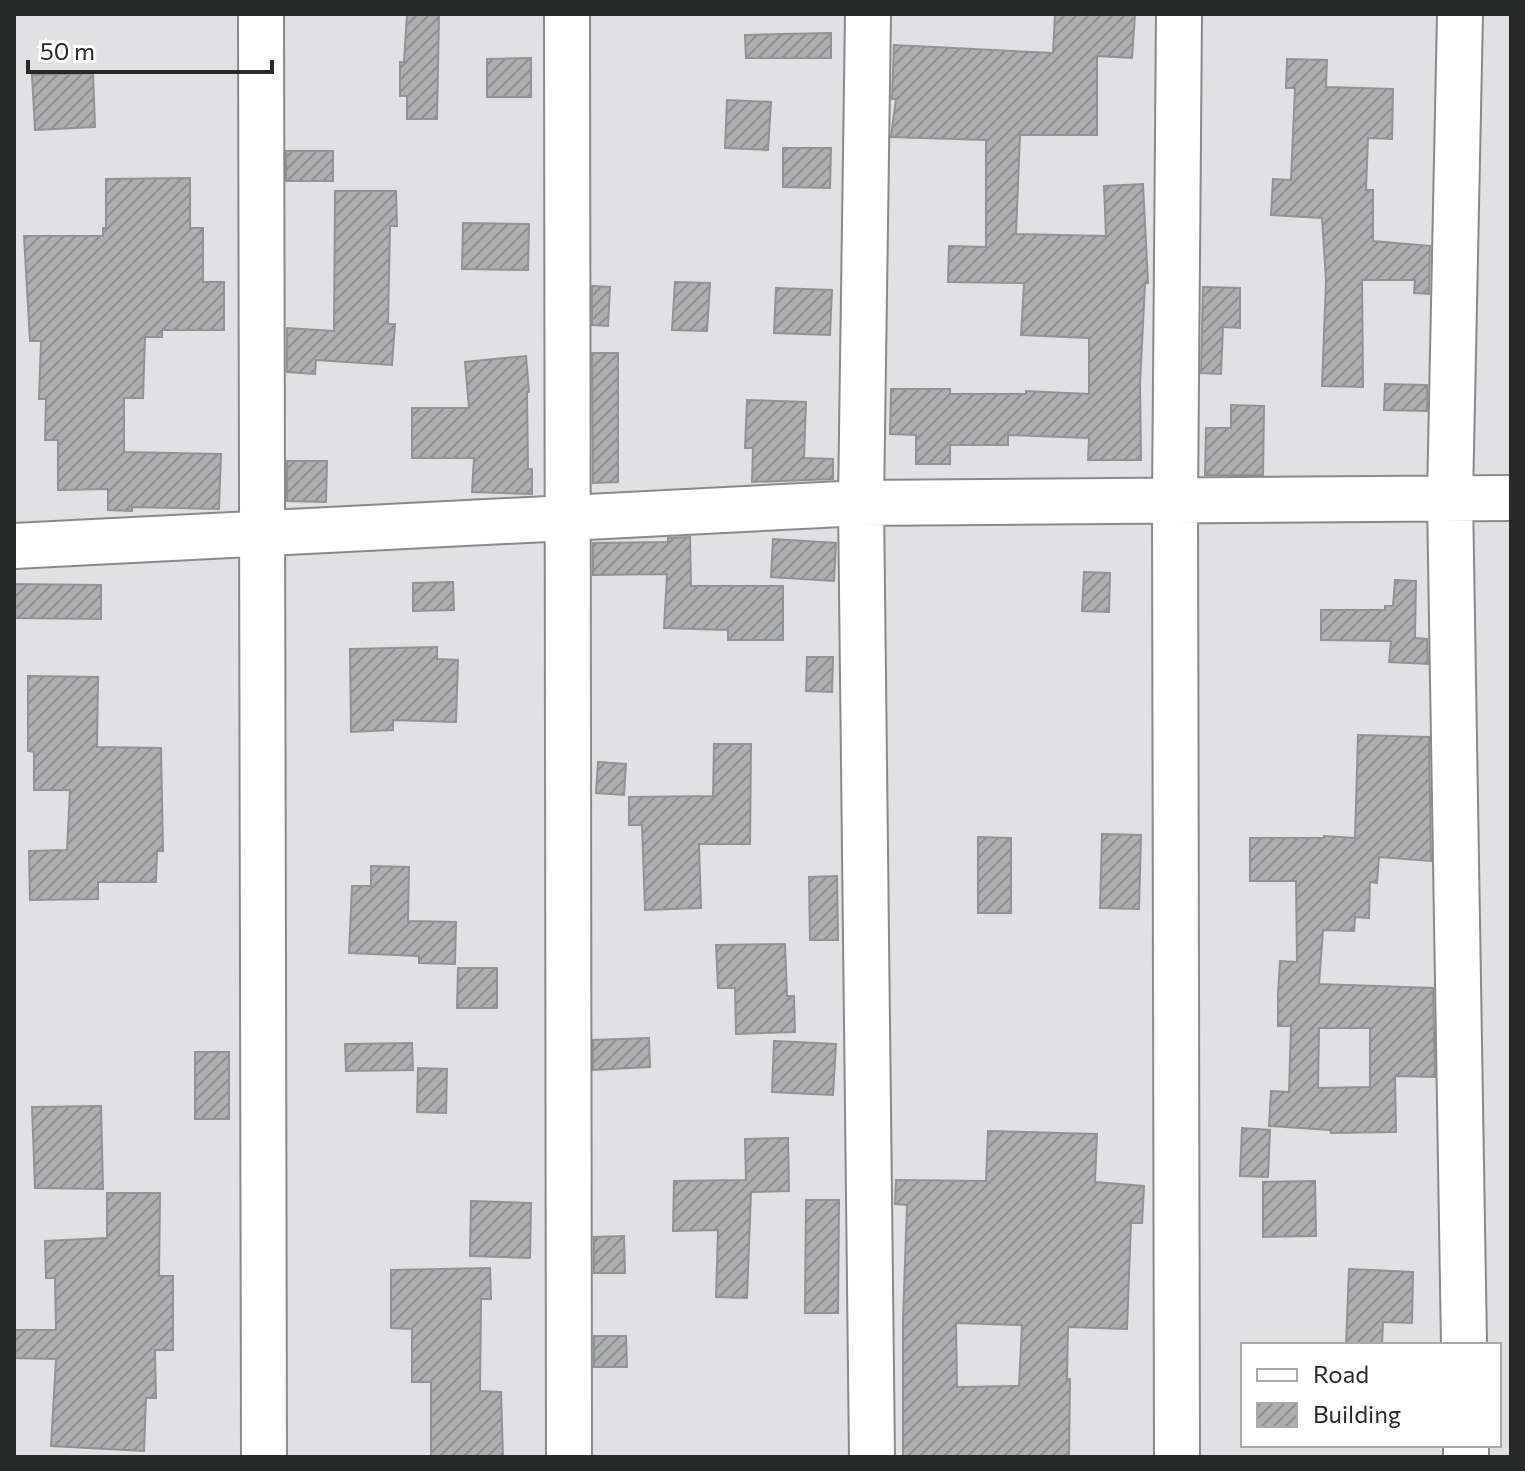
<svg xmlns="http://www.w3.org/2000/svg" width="1525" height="1471" font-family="Commissioner,sans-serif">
	<defs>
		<pattern id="building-hatch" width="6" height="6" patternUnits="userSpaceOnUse" patternTransform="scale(2)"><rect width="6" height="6" fill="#aeafb0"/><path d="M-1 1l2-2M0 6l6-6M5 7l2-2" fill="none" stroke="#8e8e8f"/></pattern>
	</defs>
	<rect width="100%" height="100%" fill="#e1e1e3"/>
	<path fill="url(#building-hatch)" stroke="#919293" stroke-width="2" fill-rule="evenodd" d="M 407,14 L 439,14 L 437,119 L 407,119 L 407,96 L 400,96 L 400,62 L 404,62 Z
		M 1055,14 L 1135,14 L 1132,58 L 1097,56 L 1097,135 L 1020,135 L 1016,234 L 1106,236 L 1104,186 L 1143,184 L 1148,283 L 1145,284 L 1140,384 L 1141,460 L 1088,460 L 1089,438 L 1008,435 L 1008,445 L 950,445 L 950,464 L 916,464 L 916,435 L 890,434 L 891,389 L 950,389 L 950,394 L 1026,394 L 1026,391 L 1089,394 L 1089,338 L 1021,335 L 1024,283 L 948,282 L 949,246 L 986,247 L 986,140 L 891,137 L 896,99 L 892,99 L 894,45 L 1053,53 Z
		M 831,33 L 831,58 L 746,58 L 745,35 Z
		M 531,58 L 531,97 L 487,97 L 487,59 Z
		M 1287,59 L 1327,60 L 1326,87 L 1393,89 L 1392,139 L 1368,138 L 1366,190 L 1373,190 L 1373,241 L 1430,246 L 1429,294 L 1414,293 L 1415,280 L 1362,280 L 1363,387 L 1322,386 L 1326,280 L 1322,218 L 1271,215 L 1273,179 L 1291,180 L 1295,88 L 1286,88 Z
		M 93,73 L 95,127 L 35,130 L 32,75 Z
		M 727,100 L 771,102 L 768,150 L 725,148 Z
		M 783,148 L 831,148 L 830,188 L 783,187 Z
		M 286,151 L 333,151 L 333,181 L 286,181 Z
		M 190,178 L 190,228 L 203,228 L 203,282 L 224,282 L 224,330 L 162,330 L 162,337 L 145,337 L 143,398 L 124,398 L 124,452 L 221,454 L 219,509 L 132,507 L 132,511 L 108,510 L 108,489 L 58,490 L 58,440 L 45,440 L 46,399 L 39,399 L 41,341 L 30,341 L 24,236 L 103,236 L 103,228 L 106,228 L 106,179 Z
		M 335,191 L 396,191 L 397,226 L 390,226 L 388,324 L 395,324 L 392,365 L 316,360 L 315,374 L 287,372 L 287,328 L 334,331 Z
		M 463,223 L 529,224 L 528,270 L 462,269 Z
		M 675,282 L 710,283 L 707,331 L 672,330 Z
		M 592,286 L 610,287 L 608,326 L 592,325 Z
		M 1203,287 L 1240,288 L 1240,328 L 1223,327 L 1221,374 L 1201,373 Z
		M 776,288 L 832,290 L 830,335 L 774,333 Z
		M 592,353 L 618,353 L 618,482 L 593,483 Z
		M 526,356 L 529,392 L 527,392 L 528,469 L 532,469 L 532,494 L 472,492 L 474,458 L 412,458 L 412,408 L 469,408 L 465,362 Z
		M 1385,384 L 1427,385 L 1427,411 L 1384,410 Z
		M 747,400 L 806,402 L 804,458 L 833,459 L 833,479 L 752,482 L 753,448 L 745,448 Z
		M 1231,405 L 1264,406 L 1263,475 L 1205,475 L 1206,428 L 1231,428 Z
		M 287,461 L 327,461 L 326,502 L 287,501 Z
		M 690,537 L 691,586 L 783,586 L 783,640 L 728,640 L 728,630 L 664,628 L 667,574 L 593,575 L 593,543 L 668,542 L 668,538 Z
		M 773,539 L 836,543 L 834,581 L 771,577 Z
		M 1084,572 L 1110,573 L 1109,612 L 1082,611 Z
		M 1395,580 L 1416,581 L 1415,638 L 1427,639 L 1428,664 L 1389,662 L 1391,641 L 1321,640 L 1321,610 L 1385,610 L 1385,606 L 1393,606 Z
		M 453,582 L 454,610 L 413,611 L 413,583 Z
		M 14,584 L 101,585 L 101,619 L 14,618 Z
		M 437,647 L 437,659 L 458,660 L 456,722 L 393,720 L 393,730 L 351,732 L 350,649 Z
		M 807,657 L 833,657 L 832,692 L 806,691 Z
		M 28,676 L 98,677 L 97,747 L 161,748 L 163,851 L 157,851 L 156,882 L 98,882 L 98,899 L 30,900 L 29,851 L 67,850 L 70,790 L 34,790 L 34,752 L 28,751 Z
		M 1358,735 L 1429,737 L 1431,861 L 1379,857 L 1377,883 L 1370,882 L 1369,918 L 1355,917 L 1354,931 L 1323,930 L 1319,984 L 1433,988 L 1435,1077 L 1395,1076 L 1396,1132 L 1331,1133 L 1330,1130 L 1269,1126 L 1271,1091 L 1289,1092 L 1291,1026 L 1278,1026 L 1278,994 L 1280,961 L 1297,962 L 1296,881 L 1250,881 L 1250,838 L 1324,838 L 1324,836 L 1355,838 ZM 1319,1028 L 1370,1028 L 1370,1087 L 1318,1088 Z
		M 714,744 L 751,744 L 750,844 L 699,844 L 701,908 L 645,910 L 642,825 L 629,825 L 629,797 L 713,796 Z
		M 598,762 L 626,764 L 624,795 L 596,793 Z
		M 1102,834 L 1141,835 L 1139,909 L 1100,908 Z
		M 978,837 L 1011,838 L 1011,913 L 978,913 Z
		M 371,866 L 409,867 L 408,921 L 456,922 L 455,964 L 419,963 L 419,956 L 349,953 L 352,886 L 371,886 Z
		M 837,876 L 838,940 L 810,940 L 809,877 Z
		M 785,944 L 787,996 L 794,996 L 795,1032 L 736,1034 L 735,988 L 718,988 L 716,945 Z
		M 458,968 L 497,968 L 497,1008 L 457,1008 Z
		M 649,1038 L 650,1067 L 593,1070 L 593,1040 Z
		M 774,1041 L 836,1044 L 833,1095 L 772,1092 Z
		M 412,1043 L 413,1070 L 346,1071 L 345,1044 Z
		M 195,1052 L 229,1052 L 229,1119 L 195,1119 Z
		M 418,1068 L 447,1069 L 446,1113 L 417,1112 Z
		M 101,1106 L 103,1189 L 35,1188 L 32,1107 Z
		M 1242,1128 L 1270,1130 L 1268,1177 L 1240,1176 Z
		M 988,1131 L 1097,1134 L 1095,1182 L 1144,1186 L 1142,1223 L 1131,1223 L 1127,1329 L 1068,1327 L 1067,1379 L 1070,1379 L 1069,1457 L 903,1457 L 903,1320 L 907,1205 L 895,1204 L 896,1180 L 986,1181 ZM 956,1323 L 1022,1325 L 1019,1386 L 957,1387 Z
		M 788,1138 L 789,1191 L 751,1192 L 747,1298 L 716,1297 L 718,1230 L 673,1231 L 674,1181 L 746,1180 L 745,1139 Z
		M 1315,1181 L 1316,1236 L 1263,1237 L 1263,1182 Z
		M 107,1193 L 160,1193 L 159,1276 L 173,1276 L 173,1350 L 155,1350 L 156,1398 L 146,1398 L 144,1451 L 51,1446 L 56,1359 L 14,1358 L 14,1330 L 56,1330 L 55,1278 L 46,1278 L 45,1241 L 107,1238 Z
		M 806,1200 L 839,1200 L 838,1313 L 805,1313 Z
		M 471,1201 L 531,1203 L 530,1258 L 470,1256 Z
		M 624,1236 L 625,1273 L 594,1273 L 594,1237 Z
		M 490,1268 L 491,1299 L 481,1299 L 480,1391 L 501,1392 L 503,1457 L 431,1457 L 431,1382 L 412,1382 L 412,1329 L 391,1328 L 391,1270 Z
		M 1349,1269 L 1413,1272 L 1412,1323 L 1383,1322 L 1382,1345 L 1346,1345 Z
		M 594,1336 L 626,1336 L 627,1367 L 594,1367 Z"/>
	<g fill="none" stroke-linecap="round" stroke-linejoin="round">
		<defs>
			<path id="minor" d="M 261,14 L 264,1457
				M 567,14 L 569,1457
				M 868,14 L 861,503 L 872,1457
				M 1460,14 L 1450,498 L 1464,1345
				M 14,546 L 861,503 L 1511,498
				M 1466,1445 L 1466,1457
				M 1177,1457 L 1175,501 L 1179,14"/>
		</defs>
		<use href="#minor" stroke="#88898a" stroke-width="48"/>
		<use href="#minor" stroke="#fff" stroke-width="44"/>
	</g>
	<rect width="1525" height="1471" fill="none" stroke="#272828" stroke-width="32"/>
	<rect x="1241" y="1343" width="260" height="104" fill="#ffffff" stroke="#a9a9a9" stroke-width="2"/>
	<rect x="1257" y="1369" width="40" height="12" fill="#ffffff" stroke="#a9a9a9" stroke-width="2"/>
	<text x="1313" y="1383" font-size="24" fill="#272828">Road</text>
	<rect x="1257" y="1403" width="40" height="24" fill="url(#building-hatch)" stroke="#a9a9a9" stroke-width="2"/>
	<text x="1313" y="1423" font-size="24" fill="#272828">Building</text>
	<path d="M28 60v12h244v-12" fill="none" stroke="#272828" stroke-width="4"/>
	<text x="40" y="60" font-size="24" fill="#272828" stroke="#ffffff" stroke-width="6" paint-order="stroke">50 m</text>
</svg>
